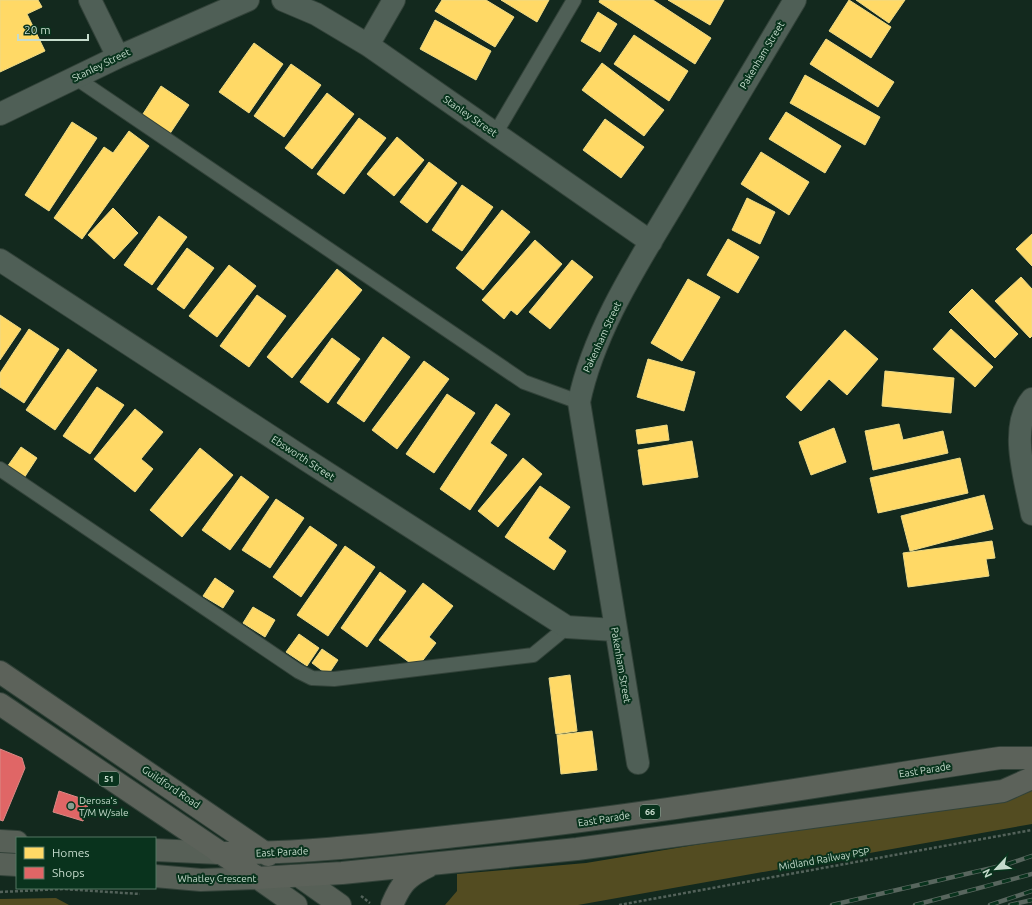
<svg xmlns="http://www.w3.org/2000/svg" width="1032" height="905" font-family="Ubuntu,sans-serif">
	<rect width="100%" height="100%" fill="#13291e"/>
	<path fill="#534c21" d="M 1032,789 L 1032,824 L 578,905 L 445,905 L 457,891 L 457,874 L 586,863 Z
		M 56,898 L 69,905 L 0,905 L 0,899 Z"/>
	<path fill="#ffd966" stroke="#eeda85" d="M 0,0 L 38,0 L 42,7 L 27,14 L 45,51 L 0,72 Z
		M 442,0 L 486,0 L 514,17 L 495,47 L 435,11 Z
		M 501,0 L 549,0 L 537,22 Z
		M 600,0 L 653,0 L 711,38 L 695,64 L 599,2 Z
		M 668,0 L 724,0 L 710,25 Z
		M 849,0 L 891,27 L 871,58 L 829,31 Z
		M 856,0 L 905,0 L 889,23 Z
		M 598,12 L 617,24 L 600,52 L 581,41 Z
		M 435,20 L 491,51 L 476,80 L 420,49 Z
		M 634,35 L 688,71 L 669,101 L 614,64 Z
		M 826,39 L 894,82 L 878,107 L 810,64 Z
		M 254,43 L 283,64 L 249,113 L 219,92 Z
		M 602,63 L 664,110 L 644,136 L 582,90 Z
		M 291,64 L 321,85 L 284,137 L 254,116 Z
		M 805,75 L 880,117 L 865,145 L 790,103 Z
		M 161,86 L 189,105 L 169,135 L 141,117 Z
		M 327,93 L 354,114 L 312,169 L 285,148 Z
		M 786,112 L 841,146 L 825,173 L 769,139 Z
		M 359,118 L 386,138 L 344,194 L 317,174 Z
		M 605,119 L 644,147 L 621,178 L 583,150 Z
		M 72,122 L 97,138 L 49,211 L 25,195 Z
		M 129,131 L 149,146 L 82,239 L 54,218 L 104,147 L 113,153 Z
		M 397,137 L 424,160 L 394,196 L 367,174 Z
		M 761,152 L 809,182 L 789,215 L 741,184 Z
		M 429,162 L 457,183 L 427,223 L 400,202 Z
		M 462,185 L 493,207 L 462,251 L 432,230 Z
		M 747,198 L 775,212 L 760,244 L 732,230 Z
		M 113,208 L 138,233 L 114,259 L 88,235 Z
		M 502,210 L 530,232 L 483,290 L 456,268 Z
		M 159,216 L 187,237 L 152,285 L 124,265 Z
		M 1032,234 L 1032,266 L 1016,249 Z
		M 728,239 L 759,257 L 738,293 L 707,275 Z
		M 535,240 L 562,264 L 517,315 L 511,310 L 504,319 L 482,300 Z
		M 187,248 L 214,268 L 184,309 L 157,289 Z
		M 572,260 L 593,277 L 550,329 L 529,312 Z
		M 229,265 L 256,286 L 217,337 L 189,316 Z
		M 337,269 L 362,290 L 292,378 L 267,357 Z
		M 1021,277 L 1032,289 L 1032,336 L 1030,338 L 995,301 Z
		M 688,279 L 720,297 L 682,361 L 651,343 Z
		M 972,289 L 1018,334 L 995,358 L 949,312 Z
		M 257,295 L 286,316 L 249,367 L 220,346 Z
		M 0,315 L 21,329 L 0,360 Z
		M 29,329 L 59,349 L 24,403 L 0,387 L 0,373 Z
		M 951,329 L 993,367 L 975,387 L 933,349 Z
		M 845,330 L 878,359 L 847,395 L 829,379 L 801,411 L 786,397 Z
		M 383,337 L 410,357 L 364,422 L 337,403 Z
		M 332,338 L 360,359 L 328,403 L 300,382 Z
		M 68,349 L 97,370 L 55,430 L 26,410 Z
		M 648,359 L 695,372 L 684,411 L 637,397 Z
		M 424,361 L 449,379 L 397,449 L 372,430 Z
		M 885,371 L 954,378 L 951,413 L 882,406 Z
		M 97,387 L 124,405 L 90,454 L 63,436 Z
		M 447,394 L 475,413 L 434,473 L 406,454 Z
		M 496,404 L 510,414 L 490,443 L 507,455 L 470,510 L 440,489 Z
		M 135,409 L 163,432 L 141,459 L 153,469 L 135,492 L 94,459 Z
		M 899,424 L 903,440 L 943,431 L 948,453 L 873,470 L 865,431 Z
		M 667,425 L 669,440 L 638,444 L 636,430 Z
		M 834,428 L 846,462 L 811,475 L 799,442 Z
		M 692,441 L 698,477 L 643,485 L 638,450 Z
		M 21,447 L 37,458 L 24,478 L 7,467 Z
		M 200,448 L 233,475 L 182,537 L 150,510 Z
		M 523,458 L 542,474 L 498,527 L 478,511 Z
		M 960,458 L 968,493 L 878,513 L 870,478 Z
		M 241,476 L 269,497 L 230,550 L 202,530 Z
		M 540,486 L 570,507 L 548,538 L 566,551 L 554,570 L 505,537 Z
		M 984,495 L 993,529 L 910,551 L 901,516 Z
		M 276,499 L 304,518 L 270,568 L 242,550 Z
		M 310,526 L 337,545 L 301,597 L 273,577 Z
		M 992,541 L 995,558 L 986,559 L 989,576 L 908,587 L 903,553 Z
		M 345,546 L 375,567 L 328,636 L 297,615 Z
		M 380,572 L 406,591 L 367,647 L 341,628 Z
		M 215,578 L 234,591 L 223,608 L 203,596 Z
		M 423,583 L 453,606 L 429,637 L 436,643 L 417,668 L 379,640 Z
		M 253,607 L 275,620 L 265,637 L 243,623 Z
		M 299,634 L 319,648 L 307,666 L 286,652 Z
		M 322,649 L 338,660 L 328,675 L 312,663 Z
		M 570,675 L 577,731 L 556,734 L 549,678 Z
		M 592,731 L 597,770 L 561,774 L 557,735 Z"/>
	<path fill="#e06666" stroke="#d88985" d="M 0,749 L 22,758 L 25,768 L 3,821 L 0,820 Z
		M 59,791 L 89,801 L 83,821 L 53,812 Z"/>
	<g fill="none" stroke-linecap="round" stroke-linejoin="round">
		<defs>
			<path id="service" d="M 76,78 L 524,382 L 579,402
				M 495,134 L 574,0
				M 0,469 L 298,671 L 312,678 L 334,679 L 533,655 L 567,627"/>
			<path id="minor" d="M 90,0 L 118,57
				M 283,0 L 316,14 L 368,45 L 651,242
				M 368,45 L 394,0
				M 0,114 L 118,57 L 248,0
				M 0,260 L 305,459 L 567,627 L 615,630
				M 1032,399 C 1008,427 1026,481 1032,514
				M 638,763 L 579,402 C 594,330 638,263 675,201 C 715,134 755,67 795,0"/>
			<path id="primary" d="M 0,841 L 17,842
				M 155,850 L 219,853
				M 0,864 L 17,865
				M 155,876 L 201,880 L 258,878 L 296,905
				M 299,876 L 340,905"/>
			<path id="trunk" d="M 0,672 L 268,855
				M 0,704 L 258,878 L 342,873 L 577,849 L 1003,791 L 1032,778
				M 219,853 C 301,854 382,844 464,835 C 644,816 822,785 1000,758 L 1032,758
				M 392,905 C 401,883 408,876 429,866"/>
		</defs>
		<use href="#service" stroke="#324239" stroke-width="16"/>
		<use href="#minor" stroke="#324239" stroke-width="24"/>
		<use href="#primary" stroke="#324239" stroke-width="24"/>
		<use href="#trunk" stroke="#324239" stroke-width="24"/>
		<path stroke="#53625a" stroke-width="2.5" stroke-dasharray="3 2" stroke-linecap="butt" d="M 0,892 L 63,889 L 140,894
			M 361,896 L 370,903
			M 619,905 L 1032,830"/>
		<use href="#service" stroke="#4f5f56" stroke-width="14"/>
		<use href="#minor" stroke="#4f5f56" stroke-width="22"/>
		<use href="#primary" stroke="#576057" stroke-width="22"/>
		<use href="#trunk" stroke="#5c625a" stroke-width="22"/>
		<defs>
			<path id="rail" d="M 832,905 L 1005,865 L 1032,856
				M 915,905 L 1032,874
				M 990,905 L 1032,891
				M 1010,905 L 1032,900"/>
		</defs>
		<use href="#rail" stroke="#58665e" stroke-width="4.5"/>
		<use href="#rail" stroke="#09331d" stroke-width="3" stroke-dasharray="9" stroke-linecap="butt"/>
	</g>
	<circle fill="#879d90" stroke="#09331d" stroke-width="1.5" cx="71" cy="806" r="4"/>
	<g text-anchor="middle" dominant-baseline="central" stroke-width="4" stroke-linejoin="round" paint-order="stroke">
		<g fill="#09331d" stroke="#8da998" stroke-width="1">
			<rect x="99" y="772" width="20" height="14" rx="3"/>
			<rect x="640" y="805" width="20" height="14" rx="3"/>
		</g>
		<g font-size="9" font-weight="bold" fill="#c6dccd">
			<text x="109" y="779">51</text>
			<text x="650" y="812">66</text>
		</g>
		<g font-size="10" fill="#c6dccd" stroke="#09331d">
			<text transform="translate(762 55) rotate(-59)">Pakenham Street</text>
			<text transform="translate(101 65) rotate(-26)">Stanley Street</text>
			<text transform="translate(470 116) rotate(35)">Stanley Street</text>
			<text transform="translate(602 337) rotate(-65)">Pakenham Street</text>
			<text transform="translate(303 458) rotate(33)">Ebsworth Street</text>
			<text transform="translate(621 665) rotate(80)">Pakenham Street</text>
			<text transform="translate(925 770) rotate(-9)">East Parade</text>
			<text transform="translate(171 787) rotate(34)">Guildford Road</text>
			<text transform="translate(604 819) rotate(-9)">East Parade</text>
			<text transform="translate(282 852) rotate(-3)">East Parade</text>
			<text transform="translate(824 859) rotate(-10)">Midland Railway PSP</text>
			<text x="217" y="878">Whatley Crescent</text>
		</g>
		<g font-size="10" fill="#c6dccd" stroke="#09331d" text-anchor="start">
			<text x="79" y="800">Derosa’s<tspan x="79" dy="12">T/M W/sale</tspan></text>
		</g>
	</g>
	<rect x="16" y="837" width="140" height="52" fill="#09331d" stroke="#557763"/>
	<rect x="24" y="847" width="20" height="12" fill="#ffd966" stroke="#557763"/>
	<text x="52" y="857" font-size="12" fill="#c6dccd">Homes</text>
	<rect x="24" y="867" width="20" height="12" fill="#e06666" stroke="#557763"/>
	<text x="52" y="877" font-size="12" fill="#c6dccd">Shops</text>
	<g transform="translate(996 869) rotate(244)" stroke="#09331d" stroke-width="3" paint-order="stroke">
	<path d="M0-3L7 15L0 10L-7 15Z" fill="#c6dccd"/>
	<text y="-6" font-size="11" font-weight="bold" text-anchor="middle" fill="#c6dccd">N</text>
	</g>
	<path d="M18 34v6h70v-6" fill="none" stroke="#c6dccd" stroke-width="2"/>
	<text x="24" y="34" font-size="12" fill="#c6dccd" stroke="#09331d" stroke-width="3" paint-order="stroke">20 m</text>
</svg>
